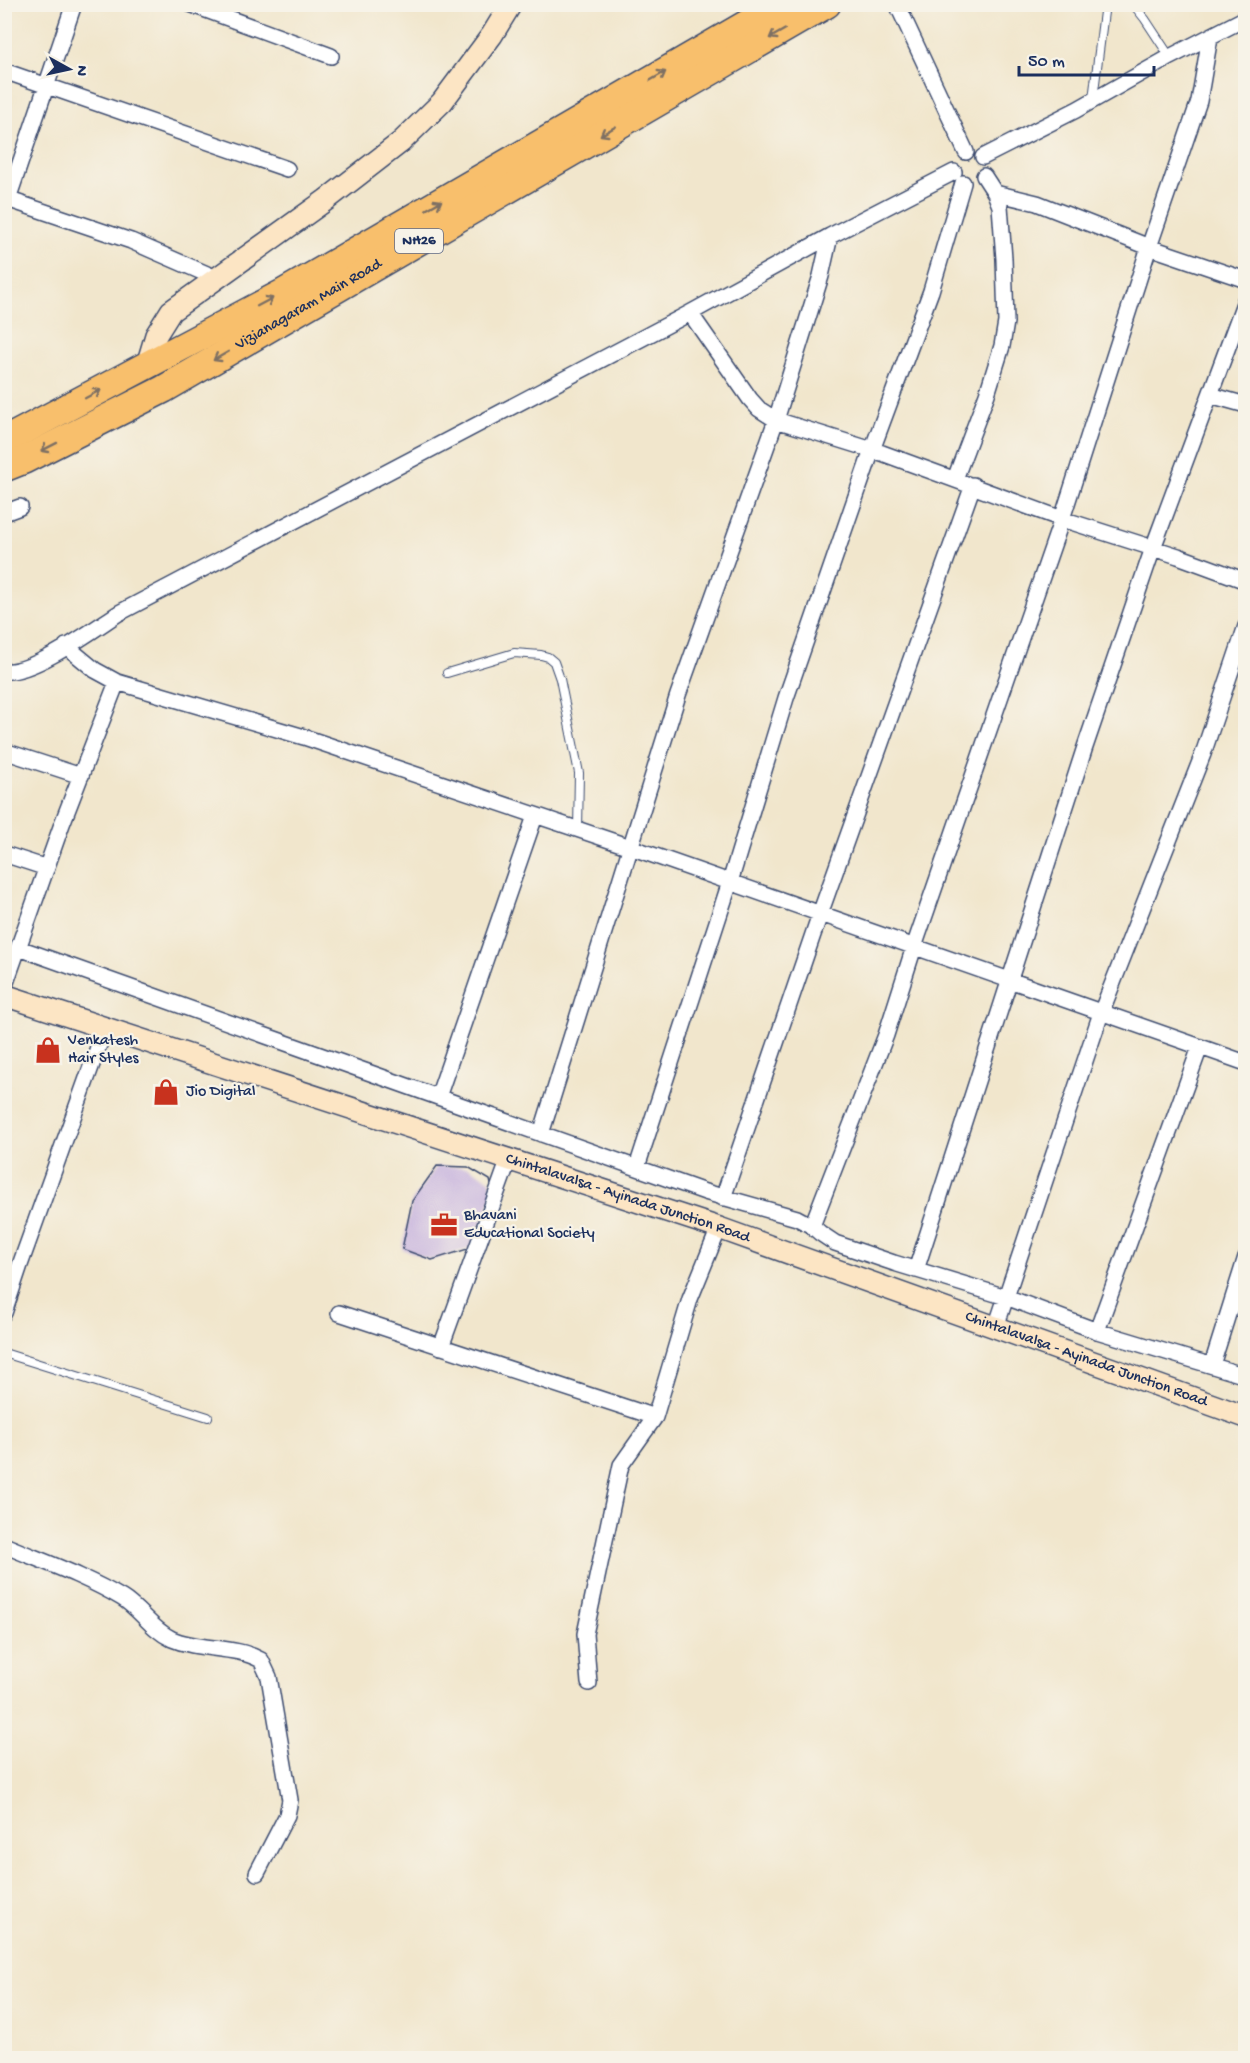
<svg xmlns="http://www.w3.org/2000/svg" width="1250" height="2063" font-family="'Gochi Hand',sans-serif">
	<rect width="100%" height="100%" fill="#f7f3e8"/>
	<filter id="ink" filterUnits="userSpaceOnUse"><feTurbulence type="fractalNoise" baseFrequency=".0167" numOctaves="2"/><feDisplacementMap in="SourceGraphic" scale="12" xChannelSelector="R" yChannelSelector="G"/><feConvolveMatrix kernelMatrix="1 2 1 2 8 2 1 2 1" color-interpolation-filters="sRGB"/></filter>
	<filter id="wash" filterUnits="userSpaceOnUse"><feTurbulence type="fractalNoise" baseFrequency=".008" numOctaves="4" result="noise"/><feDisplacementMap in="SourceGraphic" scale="24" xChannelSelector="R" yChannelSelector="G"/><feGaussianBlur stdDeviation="1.35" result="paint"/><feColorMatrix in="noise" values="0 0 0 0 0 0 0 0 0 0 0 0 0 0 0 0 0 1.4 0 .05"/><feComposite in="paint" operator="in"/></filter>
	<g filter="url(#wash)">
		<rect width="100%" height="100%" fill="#f1e6cc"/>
		<g id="blocks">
			<path fill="#bfa9dc" d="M 437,1166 L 468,1167 L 490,1180 L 493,1193 L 471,1248 L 432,1260 L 402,1249 L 412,1201 Z"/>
		</g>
	</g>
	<g filter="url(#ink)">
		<use href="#blocks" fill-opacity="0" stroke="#3b4a6e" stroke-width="1.5"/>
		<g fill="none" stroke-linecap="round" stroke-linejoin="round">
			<defs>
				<path id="lane" d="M 1133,4 L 1145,19 L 1170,57
					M 1093,99 L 1105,4
					M 447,673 L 514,653 L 541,655 L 548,657 L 554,662 L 560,679 L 579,773 L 578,830
					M 4,1353 L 208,1417"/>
				<path id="street" d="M 190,4 L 331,56
					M 897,4 L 966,152
					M 4,71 L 287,169
					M 983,157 L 1076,110 L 1170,57 L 1246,18
					M 995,193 L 1037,203 L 1149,247 L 1246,280
					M 4,198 L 131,241 L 216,278
					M 8,199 L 74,4
					M 690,313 L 750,399 L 759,409 L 776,420 L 882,453 L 1062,519 L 1178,556 L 1246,581
					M 1210,395 L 1246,405
					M 955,479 L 987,394 L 1002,346 L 1006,322 L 1004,259 L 1000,206 L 995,193 L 984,176
					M 4,513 L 20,507
					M 66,646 L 95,670 L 117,682 L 304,737 L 630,847 L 1246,1063
					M 4,671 C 32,675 94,629 119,613 L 690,313 L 830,236 L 954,172
					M 4,751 L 81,776
					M 4,854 L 47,868
					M 19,948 L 705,1192 L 797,1218 L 812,1226 L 820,1233 L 835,1243 L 894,1263 L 1006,1297 L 1097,1331 L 1246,1376
					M 4,988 L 62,824 L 117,682
					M 438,1097 L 535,816
					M 541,1134 L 678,695 L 776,420 L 821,276 L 830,236
					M 637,1167 L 730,882 L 786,698 L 872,450 L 931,291 L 963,183
					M 723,1198 L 820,914 L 973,485
					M 812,1226 L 886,1035 L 914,947 L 1062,519 L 1149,247 L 1199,101 L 1210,37
					M 916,1270 L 1084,750 L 1153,548 L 1246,298
					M 4,1313 L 20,1265 L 105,1028
					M 339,1313 L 655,1417
					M 996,1327 L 1101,1013 L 1203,754 L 1246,626
					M 1097,1331 L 1200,1047
					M 441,1347 L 509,1159
					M 1212,1365 L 1246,1257
					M 4,1545 C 44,1562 85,1576 122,1598 C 140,1609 152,1630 172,1639 C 200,1651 234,1645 261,1660 L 269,1677 L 290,1800 L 287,1815 L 257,1873
					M 589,1683 L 585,1634 L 621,1465 L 655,1417 L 690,1299 L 719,1228"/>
				<g id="secondary">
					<path d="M 147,365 L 156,335 L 171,311 L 326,200 L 401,142 L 442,102 L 492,35 L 511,4"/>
					<path id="s1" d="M 4,995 L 719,1228 L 1246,1417"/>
				</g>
				<g id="highway">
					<path d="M 4,441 L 283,293 L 781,4"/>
					<path id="s2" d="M 4,468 L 24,460 L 164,389 L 827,4"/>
				</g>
			</defs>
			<use href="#lane" stroke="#3b4a6e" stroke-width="10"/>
			<use href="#street" stroke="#3b4a6e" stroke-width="18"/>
			<use href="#secondary" stroke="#3b4a6e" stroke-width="24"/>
			<use href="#highway" stroke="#3b4a6e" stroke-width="30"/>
			<use href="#lane" stroke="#fff" stroke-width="8"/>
			<use href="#street" stroke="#fff" stroke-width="15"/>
			<use href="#secondary" stroke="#fce5c4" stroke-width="21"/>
			<use href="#highway" stroke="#f8bf6c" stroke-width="27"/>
		</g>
		<defs><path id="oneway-shaft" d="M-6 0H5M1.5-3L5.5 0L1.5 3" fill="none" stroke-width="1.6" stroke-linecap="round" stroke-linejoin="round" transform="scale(1.5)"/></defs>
		<g stroke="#7e7064">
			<use href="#oneway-shaft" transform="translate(777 34) rotate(150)"/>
			<use href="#oneway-shaft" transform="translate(658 76) rotate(-30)"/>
			<use href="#oneway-shaft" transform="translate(608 131) rotate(150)"/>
			<use href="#oneway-shaft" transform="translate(434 205) rotate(-30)"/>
			<use href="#oneway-shaft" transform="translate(265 302) rotate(-28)"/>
			<use href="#oneway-shaft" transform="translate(221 356) rotate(150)"/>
			<use href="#oneway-shaft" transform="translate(93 394) rotate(-28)"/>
			<use href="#oneway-shaft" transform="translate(49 447) rotate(153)"/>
		</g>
	</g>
	<defs>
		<symbol id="shop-bare" viewBox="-9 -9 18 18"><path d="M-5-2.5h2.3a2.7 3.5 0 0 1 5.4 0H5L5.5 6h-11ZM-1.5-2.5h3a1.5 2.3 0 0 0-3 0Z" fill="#c8321e" stroke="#f7f3e8" stroke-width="2.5" paint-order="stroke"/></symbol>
		<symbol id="office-bare" viewBox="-9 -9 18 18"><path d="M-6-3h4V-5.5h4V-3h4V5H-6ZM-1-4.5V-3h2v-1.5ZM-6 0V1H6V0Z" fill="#c8321e" stroke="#f7f3e8" stroke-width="2.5" paint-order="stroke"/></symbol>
	</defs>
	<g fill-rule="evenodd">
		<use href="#shop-bare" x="29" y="1031" width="38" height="38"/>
		<use href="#shop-bare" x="147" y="1073" width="38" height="38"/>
		<use href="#office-bare" x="425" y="1206" width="38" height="38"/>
	</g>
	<g text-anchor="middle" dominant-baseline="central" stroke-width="4.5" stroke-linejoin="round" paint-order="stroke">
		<rect fill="#f7f3e8" stroke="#5d6a87" stroke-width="1.5" x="395" y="229" width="48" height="24" rx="4.5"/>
		<g font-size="15" font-weight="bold" fill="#1b2f5e">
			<text x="419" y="241">NH26</text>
		</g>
		<g font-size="16" fill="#1b2f5e" stroke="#f7f3e8">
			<text stroke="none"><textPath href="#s2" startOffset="346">Vizianagaram Main Road</textPath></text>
			<text stroke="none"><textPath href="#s1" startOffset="656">Chintalavalsa - Ayinada Junction Road</textPath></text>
			<text stroke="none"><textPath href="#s1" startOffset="1142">Chintalavalsa - Ayinada Junction Road</textPath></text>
		</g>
		<g font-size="16" fill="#1b2f5e" stroke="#f7f3e8" text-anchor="start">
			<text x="68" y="1041">Venkatesh<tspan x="68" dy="18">Hair Styles</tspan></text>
			<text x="186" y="1092">Jio Digital</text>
			<text x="464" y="1216">Bhavani<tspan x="464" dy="18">Educational Society</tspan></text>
		</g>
	</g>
	<rect width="1250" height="2063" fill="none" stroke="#f7f3e8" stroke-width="24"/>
	<g transform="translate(69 69) rotate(98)" stroke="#f7f3e8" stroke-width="4.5" paint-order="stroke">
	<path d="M0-4.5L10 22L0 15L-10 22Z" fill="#1b2f5e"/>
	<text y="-9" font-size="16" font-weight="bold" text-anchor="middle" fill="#1b2f5e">N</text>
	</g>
	<path d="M1019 66v9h135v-9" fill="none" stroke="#1b2f5e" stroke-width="3"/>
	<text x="1028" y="66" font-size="18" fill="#1b2f5e" stroke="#f7f3e8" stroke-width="4.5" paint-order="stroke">50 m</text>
</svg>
